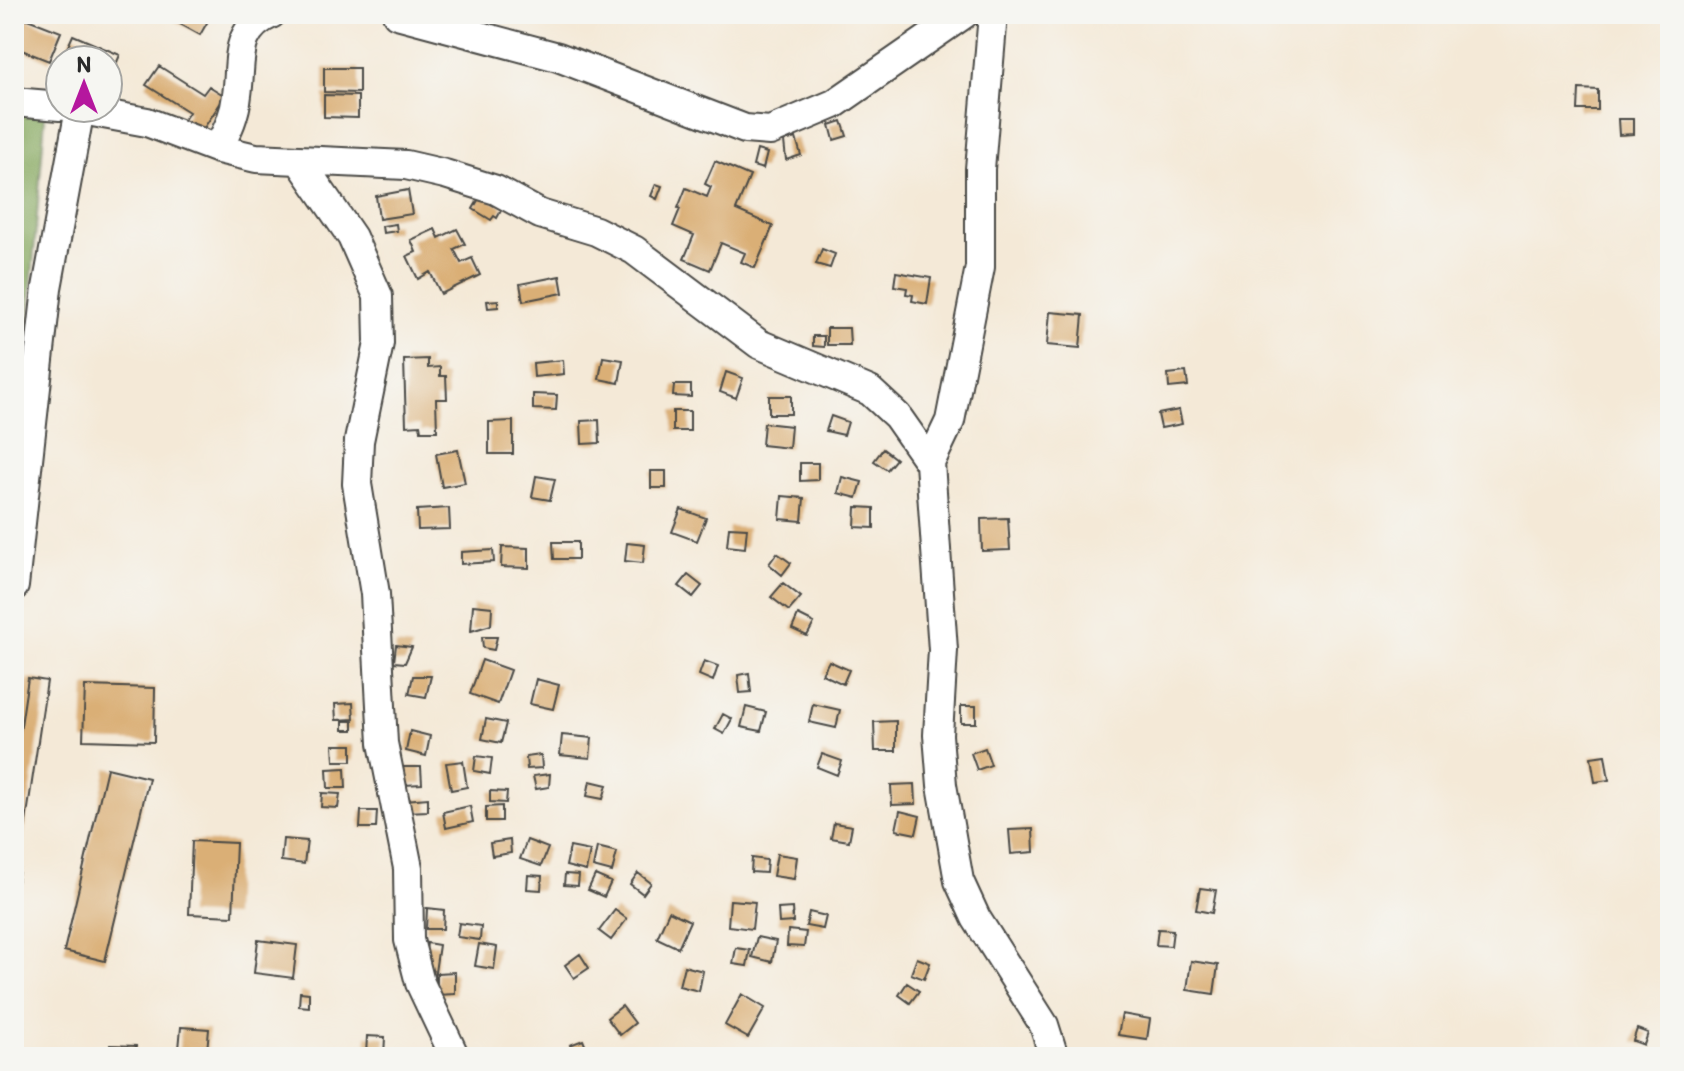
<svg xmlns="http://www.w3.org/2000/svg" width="1684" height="1071" font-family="Itim,sans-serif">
	<rect width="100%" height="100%" fill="#f6f6f2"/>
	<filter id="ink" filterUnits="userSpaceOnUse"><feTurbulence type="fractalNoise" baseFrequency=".0125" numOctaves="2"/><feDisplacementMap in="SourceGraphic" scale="16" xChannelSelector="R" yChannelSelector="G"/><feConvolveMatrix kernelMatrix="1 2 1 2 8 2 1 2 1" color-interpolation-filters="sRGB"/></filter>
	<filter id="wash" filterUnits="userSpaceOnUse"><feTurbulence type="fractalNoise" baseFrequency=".006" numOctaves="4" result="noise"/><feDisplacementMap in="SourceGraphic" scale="32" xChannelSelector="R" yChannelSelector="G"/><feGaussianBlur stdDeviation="1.8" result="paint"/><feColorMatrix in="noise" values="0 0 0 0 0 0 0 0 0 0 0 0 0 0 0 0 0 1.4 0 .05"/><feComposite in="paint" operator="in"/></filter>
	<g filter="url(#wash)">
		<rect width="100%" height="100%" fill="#f4e9d7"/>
		<path fill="#82a55a" stroke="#566842" stroke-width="2" d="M 14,93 L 47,93 L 14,498 Z"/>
		<g id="blocks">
			<path fill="#daaf76" d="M 162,14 L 212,14 L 200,35 Z
				M 1169,14 L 1190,14 L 1188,21 Z
				M 17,15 L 61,32 L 49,61 L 14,47 Z
				M 73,35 L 120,55 L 108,83 L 108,60 L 62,60 Z
				M 159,66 L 203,94 L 209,86 L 225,96 L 202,131 L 184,120 L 189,112 L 146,85 Z
				M 324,68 L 359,68 L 359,93 L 324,92 Z
				M 1579,89 L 1598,90 L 1598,110 L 1578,110 Z
				M 324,95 L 358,96 L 358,118 L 324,117 Z
				M 1618,119 L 1633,119 L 1633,134 L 1619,135 Z
				M 842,121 L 847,136 L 834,140 L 830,125 Z
				M 796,138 L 801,155 L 786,160 L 784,141 Z
				M 757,150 L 767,153 L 763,169 L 753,166 Z
				M 715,161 L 750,176 L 736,210 L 773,226 L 755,268 L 741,262 L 745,253 L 721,243 L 710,270 L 684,259 L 694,235 L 673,226 L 680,209 L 678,208 L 686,188 L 707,197 L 711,187 L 705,184 Z
				M 656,184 L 662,186 L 657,199 L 651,196 Z
				M 408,190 L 412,214 L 379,219 L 376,196 Z
				M 481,195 L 503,207 L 497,218 L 494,216 L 491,220 L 473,209 Z
				M 396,224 L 397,231 L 383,233 L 382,226 Z
				M 435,229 L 439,238 L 457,229 L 465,244 L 454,249 L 461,263 L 472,258 L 480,275 L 441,294 L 430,272 L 418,279 L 407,256 L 416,252 L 411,240 Z
				M 822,249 L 835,254 L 830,268 L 816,264 Z
				M 896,272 L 931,278 L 927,304 L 912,301 L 913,295 L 906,294 L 907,288 L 894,286 Z
				M 560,276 L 563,293 L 523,301 L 520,284 Z
				M 498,300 L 498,307 L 488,308 L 487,301 Z
				M 1050,312 L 1083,315 L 1080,348 L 1047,345 Z
				M 827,328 L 849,328 L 850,345 L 827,345 Z
				M 813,336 L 824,336 L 824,347 L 813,346 Z
				M 603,357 L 623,360 L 619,383 L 599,379 Z
				M 428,359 L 428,368 L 440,367 L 440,376 L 446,376 L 447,399 L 436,399 L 437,431 L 421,431 L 420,425 L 406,426 L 404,360 Z
				M 563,360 L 564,374 L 534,377 L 533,363 Z
				M 726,372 L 743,378 L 736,398 L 720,392 Z
				M 1186,372 L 1188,386 L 1169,388 L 1168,374 Z
				M 674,385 L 691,385 L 691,397 L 673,396 Z
				M 533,394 L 557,395 L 556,410 L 533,409 Z
				M 769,396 L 791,396 L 791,414 L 769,414 Z
				M 1179,410 L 1182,424 L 1161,428 L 1158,414 Z
				M 673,411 L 690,411 L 690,431 L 673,431 Z
				M 831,416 L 848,422 L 844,435 L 826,431 Z
				M 599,420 L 600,443 L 582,444 L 581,421 Z
				M 513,421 L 513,454 L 489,454 L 489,422 Z
				M 764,423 L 791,426 L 789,448 L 762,445 Z
				M 883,449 L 896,459 L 887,470 L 874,461 Z
				M 458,450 L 465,483 L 442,487 L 436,454 Z
				M 800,463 L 818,463 L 818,480 L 800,481 Z
				M 651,471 L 666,471 L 666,488 L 651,488 Z
				M 536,476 L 555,479 L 550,500 L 532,497 Z
				M 842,477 L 862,482 L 857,498 L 838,493 Z
				M 782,496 L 804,498 L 802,521 L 780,519 Z
				M 856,507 L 874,508 L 874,528 L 855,527 Z
				M 449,508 L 450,529 L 418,530 L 417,510 Z
				M 681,509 L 706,518 L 697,541 L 672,532 Z
				M 1008,518 L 1010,550 L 982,551 L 981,519 Z
				M 729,527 L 747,528 L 745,548 L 727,546 Z
				M 553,542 L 578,542 L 578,559 L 554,559 Z
				M 627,543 L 645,545 L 643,563 L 625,561 Z
				M 502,547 L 529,548 L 529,568 L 501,567 Z
				M 493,550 L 494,562 L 461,564 L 461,552 Z
				M 777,553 L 791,563 L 782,575 L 769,564 Z
				M 688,575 L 702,586 L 693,597 L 679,586 Z
				M 783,583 L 801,597 L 789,611 L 771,597 Z
				M 473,605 L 492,607 L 491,625 L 471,631 Z
				M 798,615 L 814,623 L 807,636 L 792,629 Z
				M 482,637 L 497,637 L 494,650 L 483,648 Z
				M 396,645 L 412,647 L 405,663 L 394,662 Z
				M 482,660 L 510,670 L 498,704 L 470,694 Z
				M 704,661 L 718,666 L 713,681 L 699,675 Z
				M 829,661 L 849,670 L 843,684 L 822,674 Z
				M 749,673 L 751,692 L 740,693 L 738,675 Z
				M 413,676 L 431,676 L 426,697 L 409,694 Z
				M 28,678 L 47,681 L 16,889 L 14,773 Z
				M 536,679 L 559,685 L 553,709 L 530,704 Z
				M 85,686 L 155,688 L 154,742 L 83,740 Z
				M 353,703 L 354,719 L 336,720 L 335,704 Z
				M 813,704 L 840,710 L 836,728 L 809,722 Z
				M 961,706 L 976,706 L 976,723 L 961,723 Z
				M 746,707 L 766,712 L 761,731 L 741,727 Z
				M 723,714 L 732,719 L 724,734 L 715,729 Z
				M 486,719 L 506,723 L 501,743 L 482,739 Z
				M 343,721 L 353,721 L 353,730 L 343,730 Z
				M 896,721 L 896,751 L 875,751 L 874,722 Z
				M 410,731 L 430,736 L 426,756 L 406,751 Z
				M 562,735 L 592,738 L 590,758 L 560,755 Z
				M 333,745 L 352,745 L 352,761 L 334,761 Z
				M 985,748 L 991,765 L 977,770 L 971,753 Z
				M 822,754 L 842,761 L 837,775 L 817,767 Z
				M 541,755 L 542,768 L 527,769 L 526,757 Z
				M 1605,755 L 1609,780 L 1595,782 L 1591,757 Z
				M 476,756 L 492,758 L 490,774 L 474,771 Z
				M 463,761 L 467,787 L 451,790 L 446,763 Z
				M 403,767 L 421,767 L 422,784 L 404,785 Z
				M 107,768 L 149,778 L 105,961 L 64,951 Z
				M 345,768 L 346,788 L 328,788 L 327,769 Z
				M 550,774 L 549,787 L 536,789 L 533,776 Z
				M 590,781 L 607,785 L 603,799 L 587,796 Z
				M 915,784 L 916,804 L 892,805 L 891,785 Z
				M 490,791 L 507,792 L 506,803 L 490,802 Z
				M 322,793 L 340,794 L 338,808 L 321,807 Z
				M 428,798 L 428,811 L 406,812 L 405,800 Z
				M 470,806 L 473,822 L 446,828 L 443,812 Z
				M 502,806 L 502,821 L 486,821 L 486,807 Z
				M 361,811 L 377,811 L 376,828 L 360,828 Z
				M 900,811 L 920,816 L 916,834 L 896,830 Z
				M 834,823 L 852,826 L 849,841 L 831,838 Z
				M 1033,829 L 1034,852 L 1011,854 L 1009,830 Z
				M 283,839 L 307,841 L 304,864 L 281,861 Z
				M 510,840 L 511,853 L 492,856 L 490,843 Z
				M 527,840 L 548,848 L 541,866 L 520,859 Z
				M 192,841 L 236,843 L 233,916 L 189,914 Z
				M 570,847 L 590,851 L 586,871 L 566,866 Z
				M 597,847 L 617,852 L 612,872 L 593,867 Z
				M 777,854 L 797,857 L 794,879 L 773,876 Z
				M 752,858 L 767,860 L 766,873 L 751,872 Z
				M 638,873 L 651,883 L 643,894 L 630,884 Z
				M 565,874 L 579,875 L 578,886 L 564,885 Z
				M 528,875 L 542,876 L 541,890 L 527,889 Z
				M 595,875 L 611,882 L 604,897 L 588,890 Z
				M 1200,888 L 1216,890 L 1212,913 L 1196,910 Z
				M 730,900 L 755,902 L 752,929 L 728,926 Z
				M 427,908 L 444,910 L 443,929 L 426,929 Z
				M 792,908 L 793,922 L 779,923 L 778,909 Z
				M 615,910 L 627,919 L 611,940 L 599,931 Z
				M 669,911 L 690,921 L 678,948 L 657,938 Z
				M 809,912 L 826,916 L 823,929 L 806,926 Z
				M 459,923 L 481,926 L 480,940 L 457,937 Z
				M 1158,929 L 1173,930 L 1171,946 L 1156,945 Z
				M 788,930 L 806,932 L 804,947 L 787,946 Z
				M 757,937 L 776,941 L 772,962 L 752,957 Z
				M 258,940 L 297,945 L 293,978 L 254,973 Z
				M 427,943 L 439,945 L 434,979 L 422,977 Z
				M 479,944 L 497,947 L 494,969 L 475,966 Z
				M 736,948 L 750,950 L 747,966 L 733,964 Z
				M 580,954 L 589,968 L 574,978 L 565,965 Z
				M 917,958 L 930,963 L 924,979 L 911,974 Z
				M 1191,961 L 1218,965 L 1214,994 L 1187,990 Z
				M 684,966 L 703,971 L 699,991 L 679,986 Z
				M 455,972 L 455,994 L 437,995 L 437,973 Z
				M 907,983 L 919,991 L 910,1003 L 899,995 Z
				M 300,992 L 309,993 L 309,1007 L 299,1006 Z
				M 742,994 L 765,1008 L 748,1038 L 725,1025 Z
				M 622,1006 L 635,1023 L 620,1035 L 607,1018 Z
				M 1122,1014 L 1150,1019 L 1147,1039 L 1118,1035 Z
				M 181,1027 L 209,1029 L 207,1051 L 179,1049 Z
				M 1637,1029 L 1648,1033 L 1644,1045 L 1633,1041 Z
				M 367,1036 L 385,1037 L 384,1056 L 366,1055 Z
				M 583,1040 L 590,1057 L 576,1057 L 570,1045 Z
				M 110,1045 L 136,1046 L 136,1057 L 110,1057 Z"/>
		</g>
	</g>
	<g filter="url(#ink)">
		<use href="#blocks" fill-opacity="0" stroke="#494845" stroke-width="2"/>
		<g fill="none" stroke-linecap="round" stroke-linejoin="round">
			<defs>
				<path id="minor" d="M 397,14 L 558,57 L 745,129 L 770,131 L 834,104 L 964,14
					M 993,14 L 980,169 L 980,267 L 950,421 L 930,463 L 943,650 L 938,735 L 942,785 L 959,881 L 976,918 L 1044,1025 L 1054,1057
					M 14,102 L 60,106
					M 71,108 L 147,122 L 218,149 L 256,158 L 406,165 L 445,174 L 496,190 L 540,214 L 596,231 L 634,250 L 759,344 L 870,391 L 897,416 L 930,463
					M 218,149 C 227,131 235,116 237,95 C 242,61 233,31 271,14
					M 299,160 L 352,237 L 378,296 L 379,343 L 359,441 L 357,484 L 375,594 L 383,743 L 408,868 L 409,940 L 420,983 L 455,1057
					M 14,586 L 47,288 L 80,109"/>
			</defs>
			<use href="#minor" stroke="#494845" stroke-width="32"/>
			<use href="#minor" stroke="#fff" stroke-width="28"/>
		</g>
	</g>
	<rect width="1684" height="1071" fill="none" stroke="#f6f6f2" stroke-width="48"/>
	<g transform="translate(84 84)"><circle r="38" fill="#f6f6f2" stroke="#a5a5a2" stroke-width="2"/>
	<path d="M0-6L14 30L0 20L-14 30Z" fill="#b5179e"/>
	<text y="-12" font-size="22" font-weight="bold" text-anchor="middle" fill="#2b2b2b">N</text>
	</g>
</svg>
